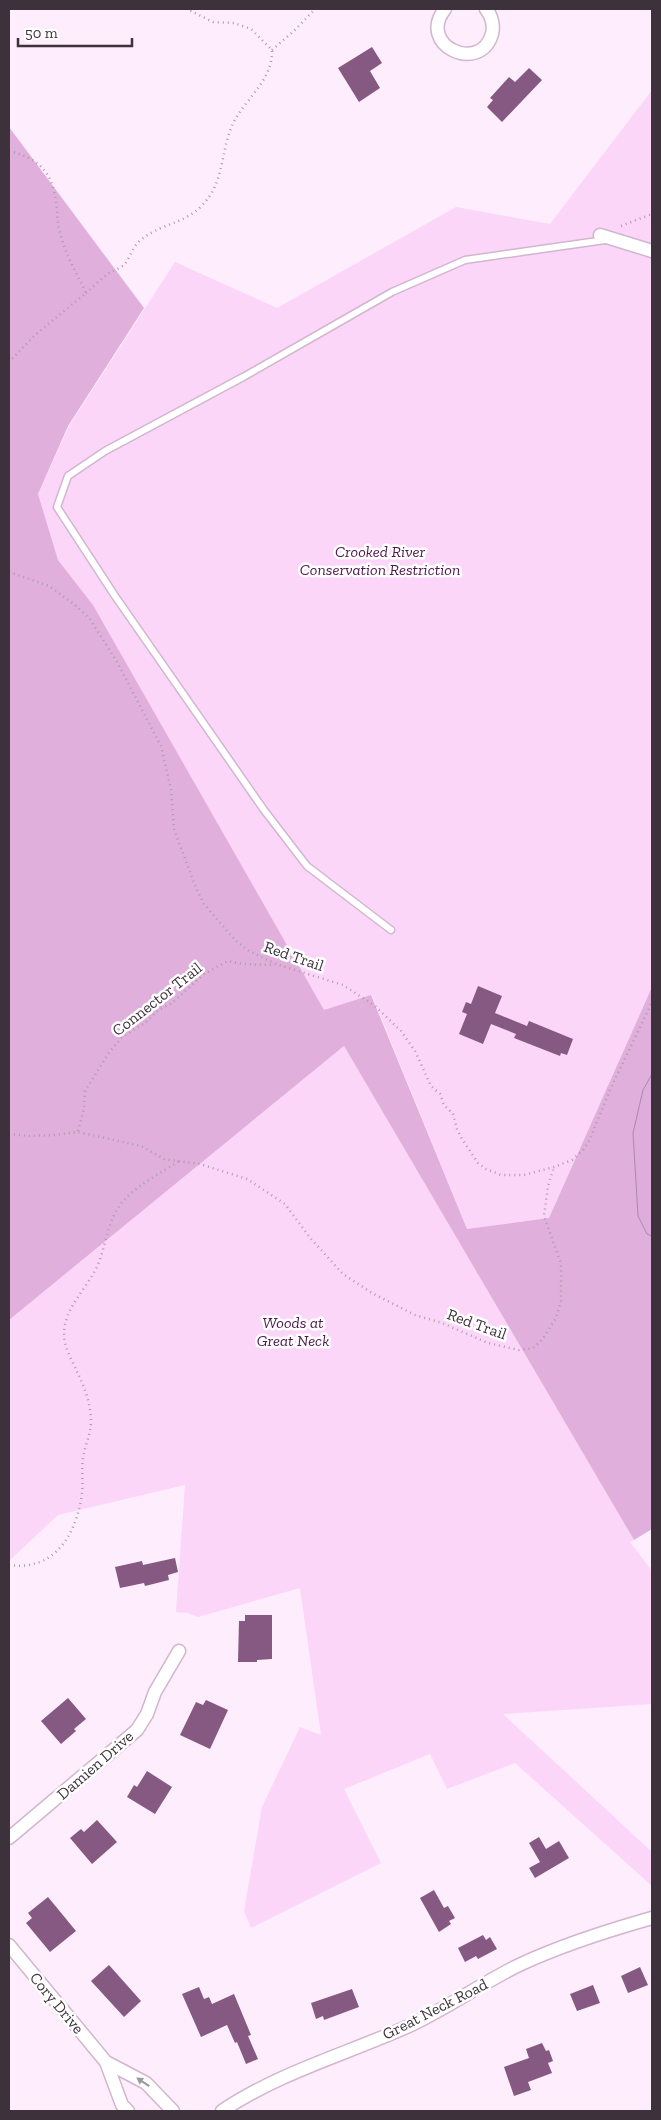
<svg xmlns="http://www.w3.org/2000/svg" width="661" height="2120" font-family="'Zilla Slab',serif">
	<rect width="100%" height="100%" fill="#feedfc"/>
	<path fill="#fcd6f9" d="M 652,90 L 652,987 L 549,1218 L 467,1229 L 372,995 L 324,1011 L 93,605 L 58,560 L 38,494 L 69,426 L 175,262 L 277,308 L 456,207 L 550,224 Z
		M 344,1046 L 634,1540 L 630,1542 L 652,1571 L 652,1704 L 503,1714 L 652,1852 L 652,1886 L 515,1763 L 447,1789 L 430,1754 L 344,1789 L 381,1863 L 251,1928 L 244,1911 L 262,1807 L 300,1727 L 321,1735 L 300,1588 L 198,1617 L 187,1613 L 176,1612 L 185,1485 L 58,1515 L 9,1561 L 9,1320 Z"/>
	<path fill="#e0afdc" d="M 9,127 L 144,308 L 68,426 L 38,494 L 58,560 L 93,605 L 324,1010 L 371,995 L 467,1229 L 549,1218 L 652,987 L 652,1529 L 634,1540 L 344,1046 L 9,1320 Z"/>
	<path fill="#dfaddb" stroke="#ae88ab" d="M 652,1074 L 652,1236 L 647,1234 L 638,1216 L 633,1133 L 643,1090 Z"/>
	<path fill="#855982" d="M 372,47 L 382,63 L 370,71 L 380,88 L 359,102 L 338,68 Z
		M 529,68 L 542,80 L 502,122 L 487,107 L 493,100 L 490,98 L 509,77 L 515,82 Z
		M 478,986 L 502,996 L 495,1013 L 527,1026 L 529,1021 L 573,1039 L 567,1055 L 561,1053 L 560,1056 L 514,1038 L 516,1034 L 491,1024 L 483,1044 L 459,1034 L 467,1014 L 462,1012 L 466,1002 L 471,1004 Z
		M 175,1558 L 178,1572 L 168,1575 L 169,1580 L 145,1586 L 144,1583 L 120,1588 L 115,1567 L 142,1561 L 143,1565 Z
		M 245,1615 L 272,1615 L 272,1659 L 257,1660 L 257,1662 L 238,1662 L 239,1621 L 245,1621 Z
		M 68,1698 L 86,1719 L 74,1729 L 76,1731 L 61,1744 L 41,1721 Z
		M 206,1700 L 228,1710 L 210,1749 L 180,1735 L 196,1702 L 203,1705 Z
		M 147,1771 L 172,1787 L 155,1814 L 127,1797 L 134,1785 L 137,1787 Z
		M 97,1820 L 117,1842 L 92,1864 L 70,1838 L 81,1829 L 84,1832 Z
		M 539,1837 L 546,1849 L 559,1841 L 569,1858 L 535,1878 L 529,1868 L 540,1862 L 529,1843 Z
		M 434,1890 L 444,1908 L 448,1906 L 455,1918 L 449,1921 L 451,1924 L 439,1932 L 420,1898 Z
		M 48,1897 L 76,1931 L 50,1952 L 26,1923 L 32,1918 L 28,1913 Z
		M 483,1935 L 486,1940 L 490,1937 L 497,1949 L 478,1959 L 476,1956 L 465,1962 L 458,1948 Z
		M 109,1965 L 141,2001 L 124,2017 L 91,1981 Z
		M 640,1967 L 648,1985 L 628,1993 L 621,1976 Z
		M 593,1985 L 600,2003 L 577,2011 L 570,1994 Z
		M 199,1987 L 204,1999 L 209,1997 L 212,2004 L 234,1994 L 251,2035 L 248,2036 L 258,2059 L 246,2064 L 237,2042 L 235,2043 L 227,2025 L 201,2037 L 182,1994 Z
		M 352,1989 L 359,2007 L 324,2020 L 323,2016 L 316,2019 L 311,2003 Z
		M 542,2043 L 546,2051 L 549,2050 L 553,2061 L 548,2063 L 552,2073 L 528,2082 L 531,2090 L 514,2096 L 504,2067 L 529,2058 L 526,2049 Z"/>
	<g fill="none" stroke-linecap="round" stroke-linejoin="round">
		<defs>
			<path id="lane" d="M 391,930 L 307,866 L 264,810 L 115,596 L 57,507 L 68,476 L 105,451 L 245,376 L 392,292 L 465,260 L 605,240"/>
			<path id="street" d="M 445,9 C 416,45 480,75 492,34 C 494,26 492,16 486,9
				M 600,235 L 652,251
				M 9,1838 L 137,1730 L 147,1714 L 155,1692 L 179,1651
				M 9,1945 L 106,2062 L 122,2105 L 128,2111
				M 106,2062 L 146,2083 L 173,2111
				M 222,2111 C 280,2072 347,2054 411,2025 C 447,2008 481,1984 517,1966 C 561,1945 606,1931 652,1918"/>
		</defs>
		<use href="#lane" stroke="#d1b6ce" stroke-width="9"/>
		<use href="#street" stroke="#d1b6ce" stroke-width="15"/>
		<path stroke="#ab9ca9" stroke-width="2.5" stroke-dasharray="1 4" stroke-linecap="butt" d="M 272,50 L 296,29 L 315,9
			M 9,151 C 31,156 49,167 54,191 C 58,205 56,219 60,233 C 65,254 77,274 86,293 L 35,335 L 9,362
			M 621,226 L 652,214
			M 86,293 C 93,287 101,279 109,273 C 114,270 121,268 125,264 C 131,256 133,245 142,239 C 167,220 191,225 211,194 C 225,171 222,141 236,118 C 249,96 273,78 272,50 L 251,29 L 234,23 L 213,22 L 187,9
			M 9,572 L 49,586 L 75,605 L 90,619 L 117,662 L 161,746 L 171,789 L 174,829 L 196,888 L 204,904 L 235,940 L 249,951 L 276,964 L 343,985 L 375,1006 L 401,1031 L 415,1051 L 431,1086 L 440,1094 L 444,1105 L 453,1114 L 457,1129 L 462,1139 L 478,1163 L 486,1169 L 501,1175 L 524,1175 L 554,1167 L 572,1160 L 583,1150 L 589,1141 L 610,1090 L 652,1002
			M 78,1131 L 84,1109 L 85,1091 L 108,1054 L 122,1037 L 145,1023 L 158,1010 L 172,1003 L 204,974 L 228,961 L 242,964 L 275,965
			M 9,1134 L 29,1136 L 55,1135 L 78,1132 L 141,1146 L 164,1159 L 200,1164 L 247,1179 L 285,1204 L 311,1239 L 343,1274 L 372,1293 L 415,1315 L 442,1323 L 488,1343 L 519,1350 L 533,1348 L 542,1340 L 556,1318 L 561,1301 L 561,1264 L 544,1216 L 548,1186 L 554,1167
			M 9,1565 C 52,1571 74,1539 81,1500 C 84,1486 81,1472 83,1458 C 85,1445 91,1434 91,1421 C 91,1405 85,1388 78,1374 C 73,1362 64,1348 64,1334 C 64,1309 86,1289 97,1267 C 107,1244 107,1217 126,1198 C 141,1183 162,1172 179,1161"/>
		<use href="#lane" stroke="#fff" stroke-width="6"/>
		<use href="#street" stroke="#fff" stroke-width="12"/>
	</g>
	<defs><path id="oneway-solid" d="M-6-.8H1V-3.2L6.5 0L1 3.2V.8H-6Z" transform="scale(1.25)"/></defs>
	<use fill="#9e989e" href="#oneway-solid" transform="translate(143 2082) rotate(-147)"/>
	<g text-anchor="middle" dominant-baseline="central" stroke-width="5" stroke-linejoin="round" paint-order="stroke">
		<g font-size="16" font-style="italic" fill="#4f164d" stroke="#fff">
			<text x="380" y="551">Crooked River<tspan x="380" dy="18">Conservation Restriction</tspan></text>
			<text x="293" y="1322">Woods at<tspan x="293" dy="18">Great Neck</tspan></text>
		</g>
		<g font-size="16" fill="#3d323c" stroke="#fff">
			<text transform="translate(294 956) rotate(19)">Red Trail</text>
			<text transform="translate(157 999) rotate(-38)">Connector Trail</text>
			<text transform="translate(477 1324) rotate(20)">Red Trail</text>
			<text transform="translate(95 1765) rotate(-41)">Damien Drive</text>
			<text transform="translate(57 2003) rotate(50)">Cory Drive</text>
			<text transform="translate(435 2009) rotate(-27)">Great Neck Road</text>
		</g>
	</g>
	<rect width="661" height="2120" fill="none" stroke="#3d323c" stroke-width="20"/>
	<path d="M18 38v8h114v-8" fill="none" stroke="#3d323c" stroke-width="2.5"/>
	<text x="25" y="38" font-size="15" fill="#3d323c" stroke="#ffffff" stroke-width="4" paint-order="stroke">50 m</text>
</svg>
